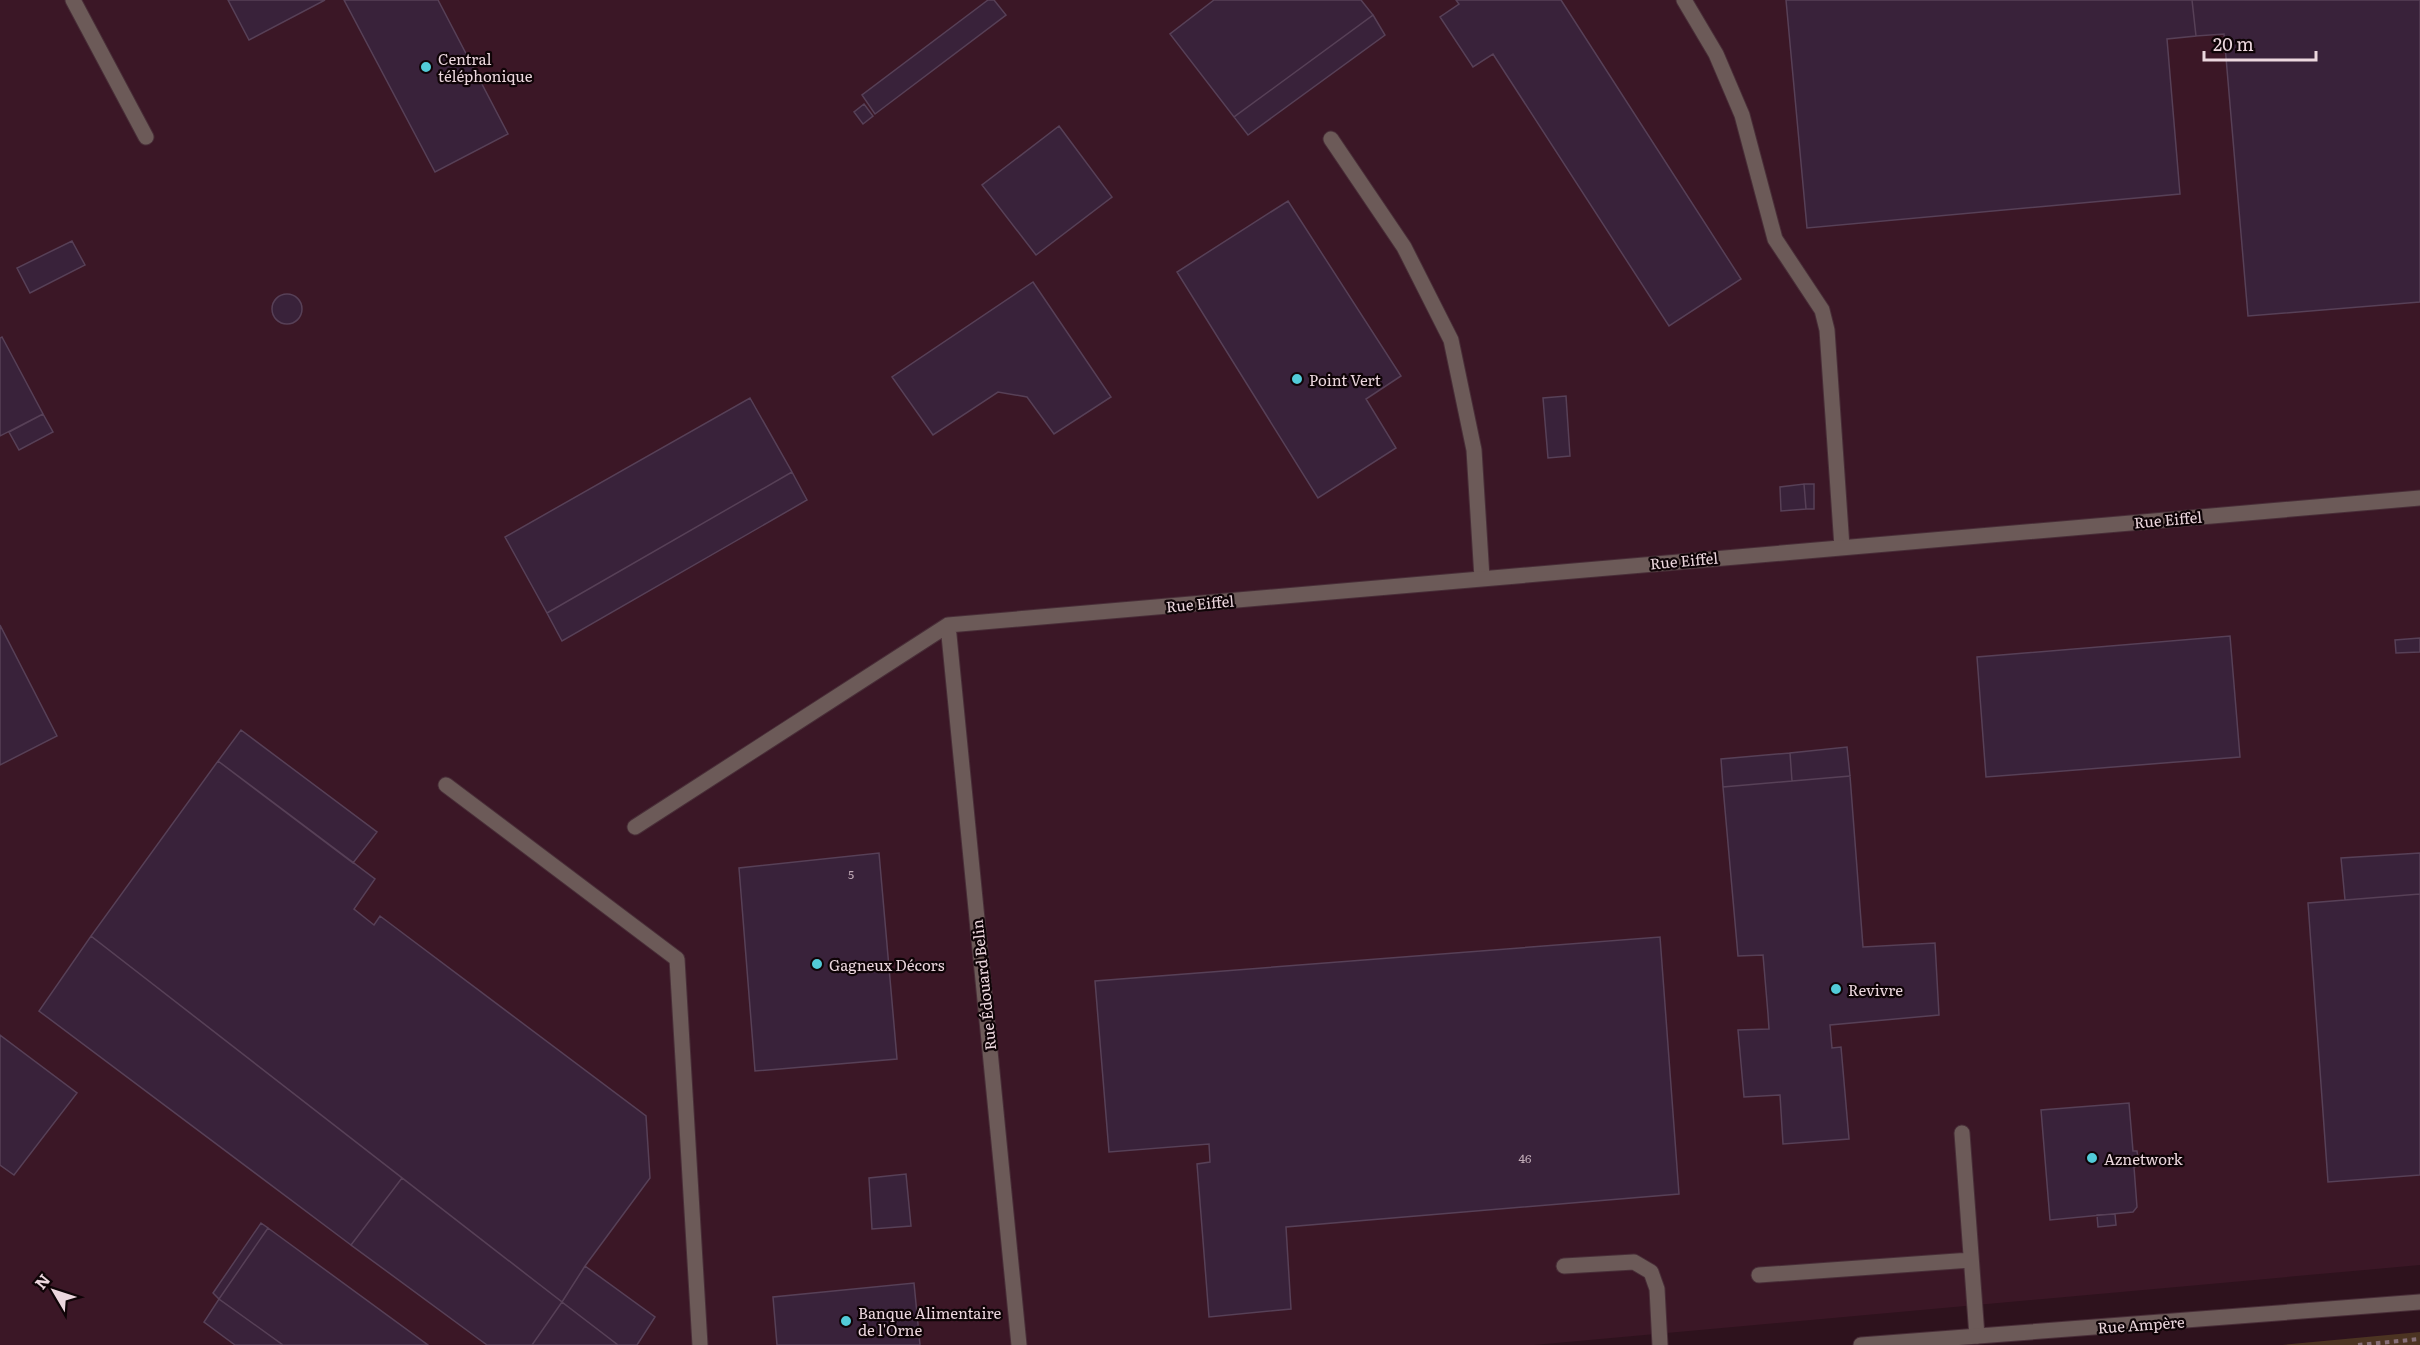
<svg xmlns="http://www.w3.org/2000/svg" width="2420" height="1345" font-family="Literata,serif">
	<rect width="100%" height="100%" fill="#2e121d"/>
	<path fill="#3b1726" d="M 0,0 L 2420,0 L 2420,1265 L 1534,1345 L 0,1345 Z"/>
	<path fill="#4c3422" d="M 2420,1332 L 2420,1345 L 2282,1345 Z"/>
	<path fill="#39223a" stroke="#574057" stroke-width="1.5" d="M 228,0 L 325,0 L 249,40 Z
		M 344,0 L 438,0 L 508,134 L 435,172 Z
		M 988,0 L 994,0 L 1006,15 L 875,114 L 862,95 Z
		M 1214,0 L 1361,0 L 1373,15 L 1234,117 L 1170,34 Z
		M 1456,0 L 1561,0 L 1741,279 L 1669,326 L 1493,54 L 1473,67 L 1440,17 L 1459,4 Z
		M 1786,0 L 2192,0 L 2196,36 L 2167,39 L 2180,194 L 1807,228 Z
		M 2192,0 L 2420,0 L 2420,302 L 2248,316 L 2224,34 L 2196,36 Z
		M 1373,15 L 1385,35 L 1248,135 L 1234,117 Z
		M 864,104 L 873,116 L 863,124 L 854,112 Z
		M 1059,126 L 1112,197 L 1036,255 L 982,185 Z
		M 1288,201 L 1401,376 L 1366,399 L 1396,448 L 1318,498 L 1177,272 Z
		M 72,241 L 85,265 L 30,293 L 17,268 Z
		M 1033,282 L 1111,397 L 1054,434 L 1027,397 L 998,392 L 933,435 L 892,377 Z
		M272 309a15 15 0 1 1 30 0a15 15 0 1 1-30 0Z
		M 2,337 L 43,414 L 0,436 L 0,338 Z
		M 1566,396 L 1570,456 L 1548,458 L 1543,398 Z
		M 750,398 L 792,472 L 547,613 L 505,537 Z
		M 43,414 L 53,432 L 19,450 L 9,432 Z
		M 792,472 L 807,500 L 562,641 L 547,613 Z
		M 1804,484 L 1814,484 L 1814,509 L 1806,509 Z
		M 1804,484 L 1806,509 L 1781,511 L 1780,487 Z
		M 0,625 L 57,736 L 0,765 Z
		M 2230,636 L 2240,757 L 1986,777 L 1977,657 Z
		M 2420,638 L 2420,652 L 2396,653 L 2395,640 Z
		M 241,730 L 377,832 L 353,863 L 218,761 Z
		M 1847,747 L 1850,776 L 1792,781 L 1790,753 Z
		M 1790,753 L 1792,781 L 1723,787 L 1721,759 Z
		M 218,761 L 375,879 L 354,909 L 374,925 L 380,916 L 646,1116 L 650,1178 L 585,1266 L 562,1302 L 91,936 Z
		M 1850,776 L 1863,947 L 1935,943 L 1939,1015 L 1830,1025 L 1832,1048 L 1841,1047 L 1849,1139 L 1783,1144 L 1780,1095 L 1744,1097 L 1738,1030 L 1769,1029 L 1768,1014 L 1763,955 L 1738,956 L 1723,787 Z
		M 879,853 L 897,1059 L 755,1071 L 739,868 Z
		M 2420,853 L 2420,894 L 2345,900 L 2341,858 Z
		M 2420,894 L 2420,1175 L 2328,1182 L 2308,903 Z
		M 91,936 L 402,1178 L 351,1245 L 39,1011 Z
		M 1660,937 L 1679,1194 L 1286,1227 L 1291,1309 L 1209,1317 L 1197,1164 L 1210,1162 L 1209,1144 L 1109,1152 L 1095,981 Z
		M 0,1035 L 77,1093 L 14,1175 L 0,1165 Z
		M 2129,1103 L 2133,1151 L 2137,1151 L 2139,1166 L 2134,1167 L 2137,1207 L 2133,1212 L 2050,1220 L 2041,1110 Z
		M 906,1174 L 911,1226 L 872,1229 L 869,1178 Z
		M 402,1178 L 562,1302 L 532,1345 L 487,1345 L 351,1245 Z
		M 2115,1214 L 2116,1225 L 2098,1227 L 2097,1215 Z
		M 261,1223 L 268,1228 L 219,1299 L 213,1293 Z
		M 268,1228 L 428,1345 L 283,1345 L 219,1299 Z
		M 585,1266 L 655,1317 L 637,1345 L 618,1345 L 562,1302 Z
		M 914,1283 L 920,1345 L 777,1345 L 773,1297 Z
		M 219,1299 L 283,1345 L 235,1345 L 204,1322 Z
		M 562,1302 L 618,1345 L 532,1345 Z"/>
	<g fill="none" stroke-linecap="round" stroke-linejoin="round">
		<defs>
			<path id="service" d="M 1684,0 L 1716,54 L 1742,115 L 1775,239 L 1822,310 L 1827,330 L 1842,547
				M 1331,139 L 1404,247 L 1451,340 L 1474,450 L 1482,578
				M 446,785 L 677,959 L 700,1345
				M 1962,1133 L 1977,1336
				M 1564,1266 L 1634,1262 L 1651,1272 L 1657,1289 L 1660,1345
				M 1759,1275 L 1971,1260"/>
			<path id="minor" d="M 73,0 L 146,137
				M 948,625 L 1019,1345
				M 635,827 L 948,625 L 2420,498
				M 1861,1345 L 2420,1302"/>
		</defs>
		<use href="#service" stroke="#492e38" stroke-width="17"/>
		<use href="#minor" stroke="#492e38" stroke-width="17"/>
		<path stroke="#876f78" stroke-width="4" stroke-dasharray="4.5 4.5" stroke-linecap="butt" d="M 2358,1345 L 2420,1339"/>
		<use href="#service" stroke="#6c5a58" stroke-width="15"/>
		<use href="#minor" stroke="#6c5a58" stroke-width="15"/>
	</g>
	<g fill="#52cbd8" stroke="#0f0407" stroke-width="2">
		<circle cx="426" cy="67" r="6"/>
		<circle cx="1297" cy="379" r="6"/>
		<circle cx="817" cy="964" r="6"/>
		<circle cx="1836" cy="989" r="6"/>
		<circle cx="2092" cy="1158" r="6"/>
		<circle cx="846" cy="1321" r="6"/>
	</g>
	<g text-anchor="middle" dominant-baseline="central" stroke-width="4.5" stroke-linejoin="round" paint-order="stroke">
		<g font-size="12" fill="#bfaab5">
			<text x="851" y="874">5</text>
			<text x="1525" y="1158">46</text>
		</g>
		<g font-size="15" fill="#ecd7de" stroke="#0f0407" text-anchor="start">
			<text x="438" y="58">Central<tspan x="438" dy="17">téléphonique</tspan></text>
			<text x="1309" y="379">Point Vert</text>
			<text x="829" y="964">Gagneux Décors</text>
			<text x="1848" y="989">Revivre</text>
			<text x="2104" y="1158">Aznetwork</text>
			<text x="858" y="1312">Banque Alimentaire<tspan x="858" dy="17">de l'Orne</tspan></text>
		</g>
		<g font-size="15" fill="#ecd7de" stroke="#0f0407">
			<text transform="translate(2168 519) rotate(-5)">Rue Eiffel</text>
			<text transform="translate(1684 560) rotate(-5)">Rue Eiffel</text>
			<text transform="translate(1200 603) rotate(-5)">Rue Eiffel</text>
			<text transform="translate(983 985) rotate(-96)">Rue Édouard Belin</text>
			<text transform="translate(2141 1324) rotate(-4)">Rue Ampère</text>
		</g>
	</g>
	<g transform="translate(54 1291) rotate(309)" stroke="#0f0407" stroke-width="4.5" paint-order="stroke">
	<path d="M0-4.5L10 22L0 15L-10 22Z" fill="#ecd7de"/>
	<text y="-9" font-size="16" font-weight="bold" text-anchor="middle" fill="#ecd7de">N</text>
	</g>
	<path d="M2204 51v9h112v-9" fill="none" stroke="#ecd7de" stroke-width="3"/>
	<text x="2213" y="51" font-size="18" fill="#ecd7de" stroke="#0f0407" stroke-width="4.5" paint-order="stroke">20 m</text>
</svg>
